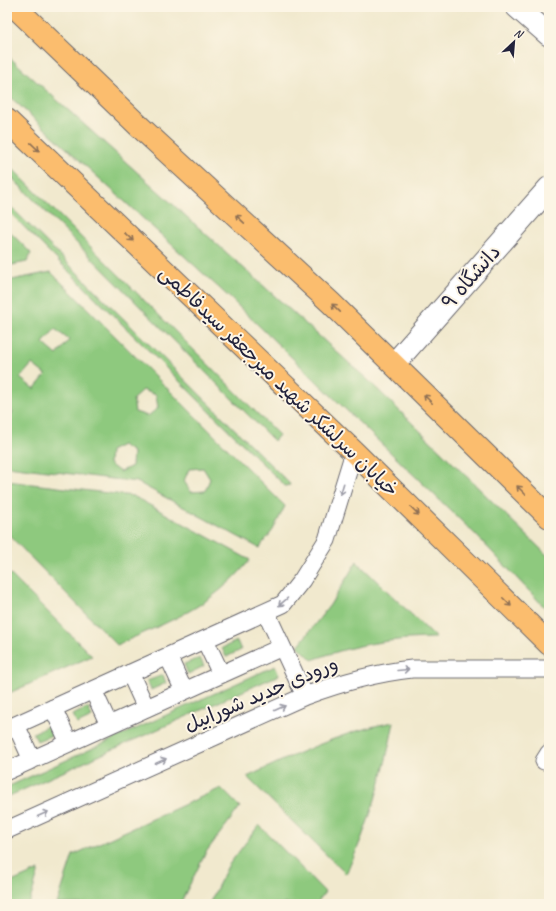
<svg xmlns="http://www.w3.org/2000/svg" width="556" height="911" font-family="Caveat,'Playpen Sans Arabic',sans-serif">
	<rect width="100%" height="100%" fill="#fcf5e5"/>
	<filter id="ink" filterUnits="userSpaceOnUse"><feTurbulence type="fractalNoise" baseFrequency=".025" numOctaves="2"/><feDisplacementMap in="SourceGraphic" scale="8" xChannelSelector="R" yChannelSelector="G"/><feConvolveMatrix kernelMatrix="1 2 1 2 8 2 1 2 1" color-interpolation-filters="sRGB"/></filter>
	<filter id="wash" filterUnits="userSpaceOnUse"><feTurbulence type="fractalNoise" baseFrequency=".012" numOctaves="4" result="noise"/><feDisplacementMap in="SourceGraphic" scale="16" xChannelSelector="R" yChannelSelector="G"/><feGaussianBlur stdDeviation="0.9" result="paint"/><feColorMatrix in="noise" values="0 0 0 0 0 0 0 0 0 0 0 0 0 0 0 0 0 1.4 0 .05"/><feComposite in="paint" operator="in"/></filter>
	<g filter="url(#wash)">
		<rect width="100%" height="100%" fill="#f1e9ce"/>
		<path fill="#8ec97e" stroke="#58765c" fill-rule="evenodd" d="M 7,55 L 368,380 L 549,557 L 549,612 L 476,535 L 230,298 L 7,94 Z
			M 7,163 L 279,435 L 274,441 L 7,173 Z
			M 7,203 L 289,483 L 290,485 L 285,486 L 7,210 Z
			M 7,229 L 31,253 L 27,262 L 7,266 Z
			M 51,272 L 285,506 L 273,530 L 259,548 L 137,482 L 7,466 L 7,419 L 13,412 L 7,406 L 7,281 ZM 55,329 L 69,340 L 57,355 L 43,343 ZM 32,364 L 46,375 L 34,389 L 20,378 ZM 143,390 L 156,395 L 158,408 L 148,416 L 135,412 L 133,399 ZM 122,445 L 133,452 L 132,466 L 120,472 L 109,464 L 110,451 ZM 203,468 L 210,479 L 205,491 L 191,492 L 184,481 L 189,469 Z
			M 7,481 L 133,496 L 250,560 C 211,608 171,620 117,645 L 7,533 Z
			M 357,561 L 357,562 L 436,638 C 392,638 353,645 312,660 L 298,646 L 330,605 Z
			M 7,571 L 92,656 L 7,694 Z
			M 237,641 L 241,650 L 226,657 L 222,648 Z
			M 200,658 L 204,666 L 188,674 L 184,664 Z
			M 275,666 L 279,675 L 7,797 L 7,787 Z
			M 163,675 L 166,683 L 151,690 L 147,681 Z
			M 88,708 L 92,717 L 77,724 L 72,715 Z
			M 394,722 C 384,775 369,826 346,874 L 247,777 C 294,755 343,731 394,722 Z
			M 48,726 L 52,735 L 37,741 L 33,733 Z
			M 221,788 L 240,807 L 206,852 L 180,904 L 57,904 L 73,855 Z
			M 259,825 L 325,892 L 316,904 L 209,904 L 228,866 Z
			M 39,870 L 29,904 L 7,904 L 7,884 Z"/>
	</g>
	<g filter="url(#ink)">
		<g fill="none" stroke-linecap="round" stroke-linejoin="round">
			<defs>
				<path id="lane" d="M 266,612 L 305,696
					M 205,640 L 221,674
					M 168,656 L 184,691
					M 130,673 L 146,708
					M 93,690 L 109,725
					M 53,708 L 69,743
					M 16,725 L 32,760
					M 7,729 L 283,604 L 302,580 L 327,540 L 354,452
					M 544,761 L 549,753
					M 7,771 L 282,647
					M 7,830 L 305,696 C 340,683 374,673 412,669 L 549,669"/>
				<path id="street" d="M 517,7 L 549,35
					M 394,364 L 549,188"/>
				<path id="primary" d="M 15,7 L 140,127 L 331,303 L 549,517
					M 7,120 L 354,452 L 549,644"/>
			</defs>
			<use href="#lane" stroke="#6a686e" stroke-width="19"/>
			<use href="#street" stroke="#6a686e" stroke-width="24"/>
			<use href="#primary" stroke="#6a686e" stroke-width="24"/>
			<use href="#lane" stroke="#fff" stroke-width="17"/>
			<use href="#street" stroke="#fff" stroke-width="22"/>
			<use href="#primary" stroke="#fbbd6e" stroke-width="22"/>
		</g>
		<defs><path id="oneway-shaft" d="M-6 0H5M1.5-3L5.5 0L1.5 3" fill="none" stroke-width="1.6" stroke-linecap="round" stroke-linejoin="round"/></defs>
		<g stroke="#8e7054">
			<use href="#oneway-shaft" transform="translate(35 147) rotate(44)"/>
			<use href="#oneway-shaft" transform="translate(240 219) rotate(-137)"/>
			<use href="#oneway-shaft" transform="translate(129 237) rotate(44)"/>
			<use href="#oneway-shaft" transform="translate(336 308) rotate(-136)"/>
			<use href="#oneway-shaft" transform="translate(428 399) rotate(-135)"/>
			<use href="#oneway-shaft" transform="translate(521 490) rotate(-135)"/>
			<use href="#oneway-shaft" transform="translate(415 511) rotate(45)"/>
			<use href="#oneway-shaft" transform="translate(507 602) rotate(45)"/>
		</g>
		<g stroke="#9c9ca7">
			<use href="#oneway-shaft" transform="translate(342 489) rotate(107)"/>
			<use href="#oneway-shaft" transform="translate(283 602) rotate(139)"/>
			<use href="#oneway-shaft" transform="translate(403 670) rotate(-5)"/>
			<use href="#oneway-shaft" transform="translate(280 708) rotate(-24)"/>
			<use href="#oneway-shaft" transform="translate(161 761) rotate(-24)"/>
			<use href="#oneway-shaft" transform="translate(43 814) rotate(-24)"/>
		</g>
	</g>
	<g text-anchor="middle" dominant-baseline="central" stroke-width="4" stroke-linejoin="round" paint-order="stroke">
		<g font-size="20" fill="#22223b" stroke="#fcf5e5">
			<text transform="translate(471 277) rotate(-49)">دانشگاه ۹</text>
			<text transform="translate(279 381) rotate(44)">خیابان سرلشکر شهید میرجعفر سیدفاطمی</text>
			<text transform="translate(261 694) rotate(-23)">ورودی جدید شورابیل</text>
		</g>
	</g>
	<rect width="556" height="911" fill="none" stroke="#fcf5e5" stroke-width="24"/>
	<g transform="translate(514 42) rotate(26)" stroke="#fcf5e5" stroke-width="3" paint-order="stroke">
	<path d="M0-3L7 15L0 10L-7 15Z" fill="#22223b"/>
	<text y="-6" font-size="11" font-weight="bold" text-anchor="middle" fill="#22223b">N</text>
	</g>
</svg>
